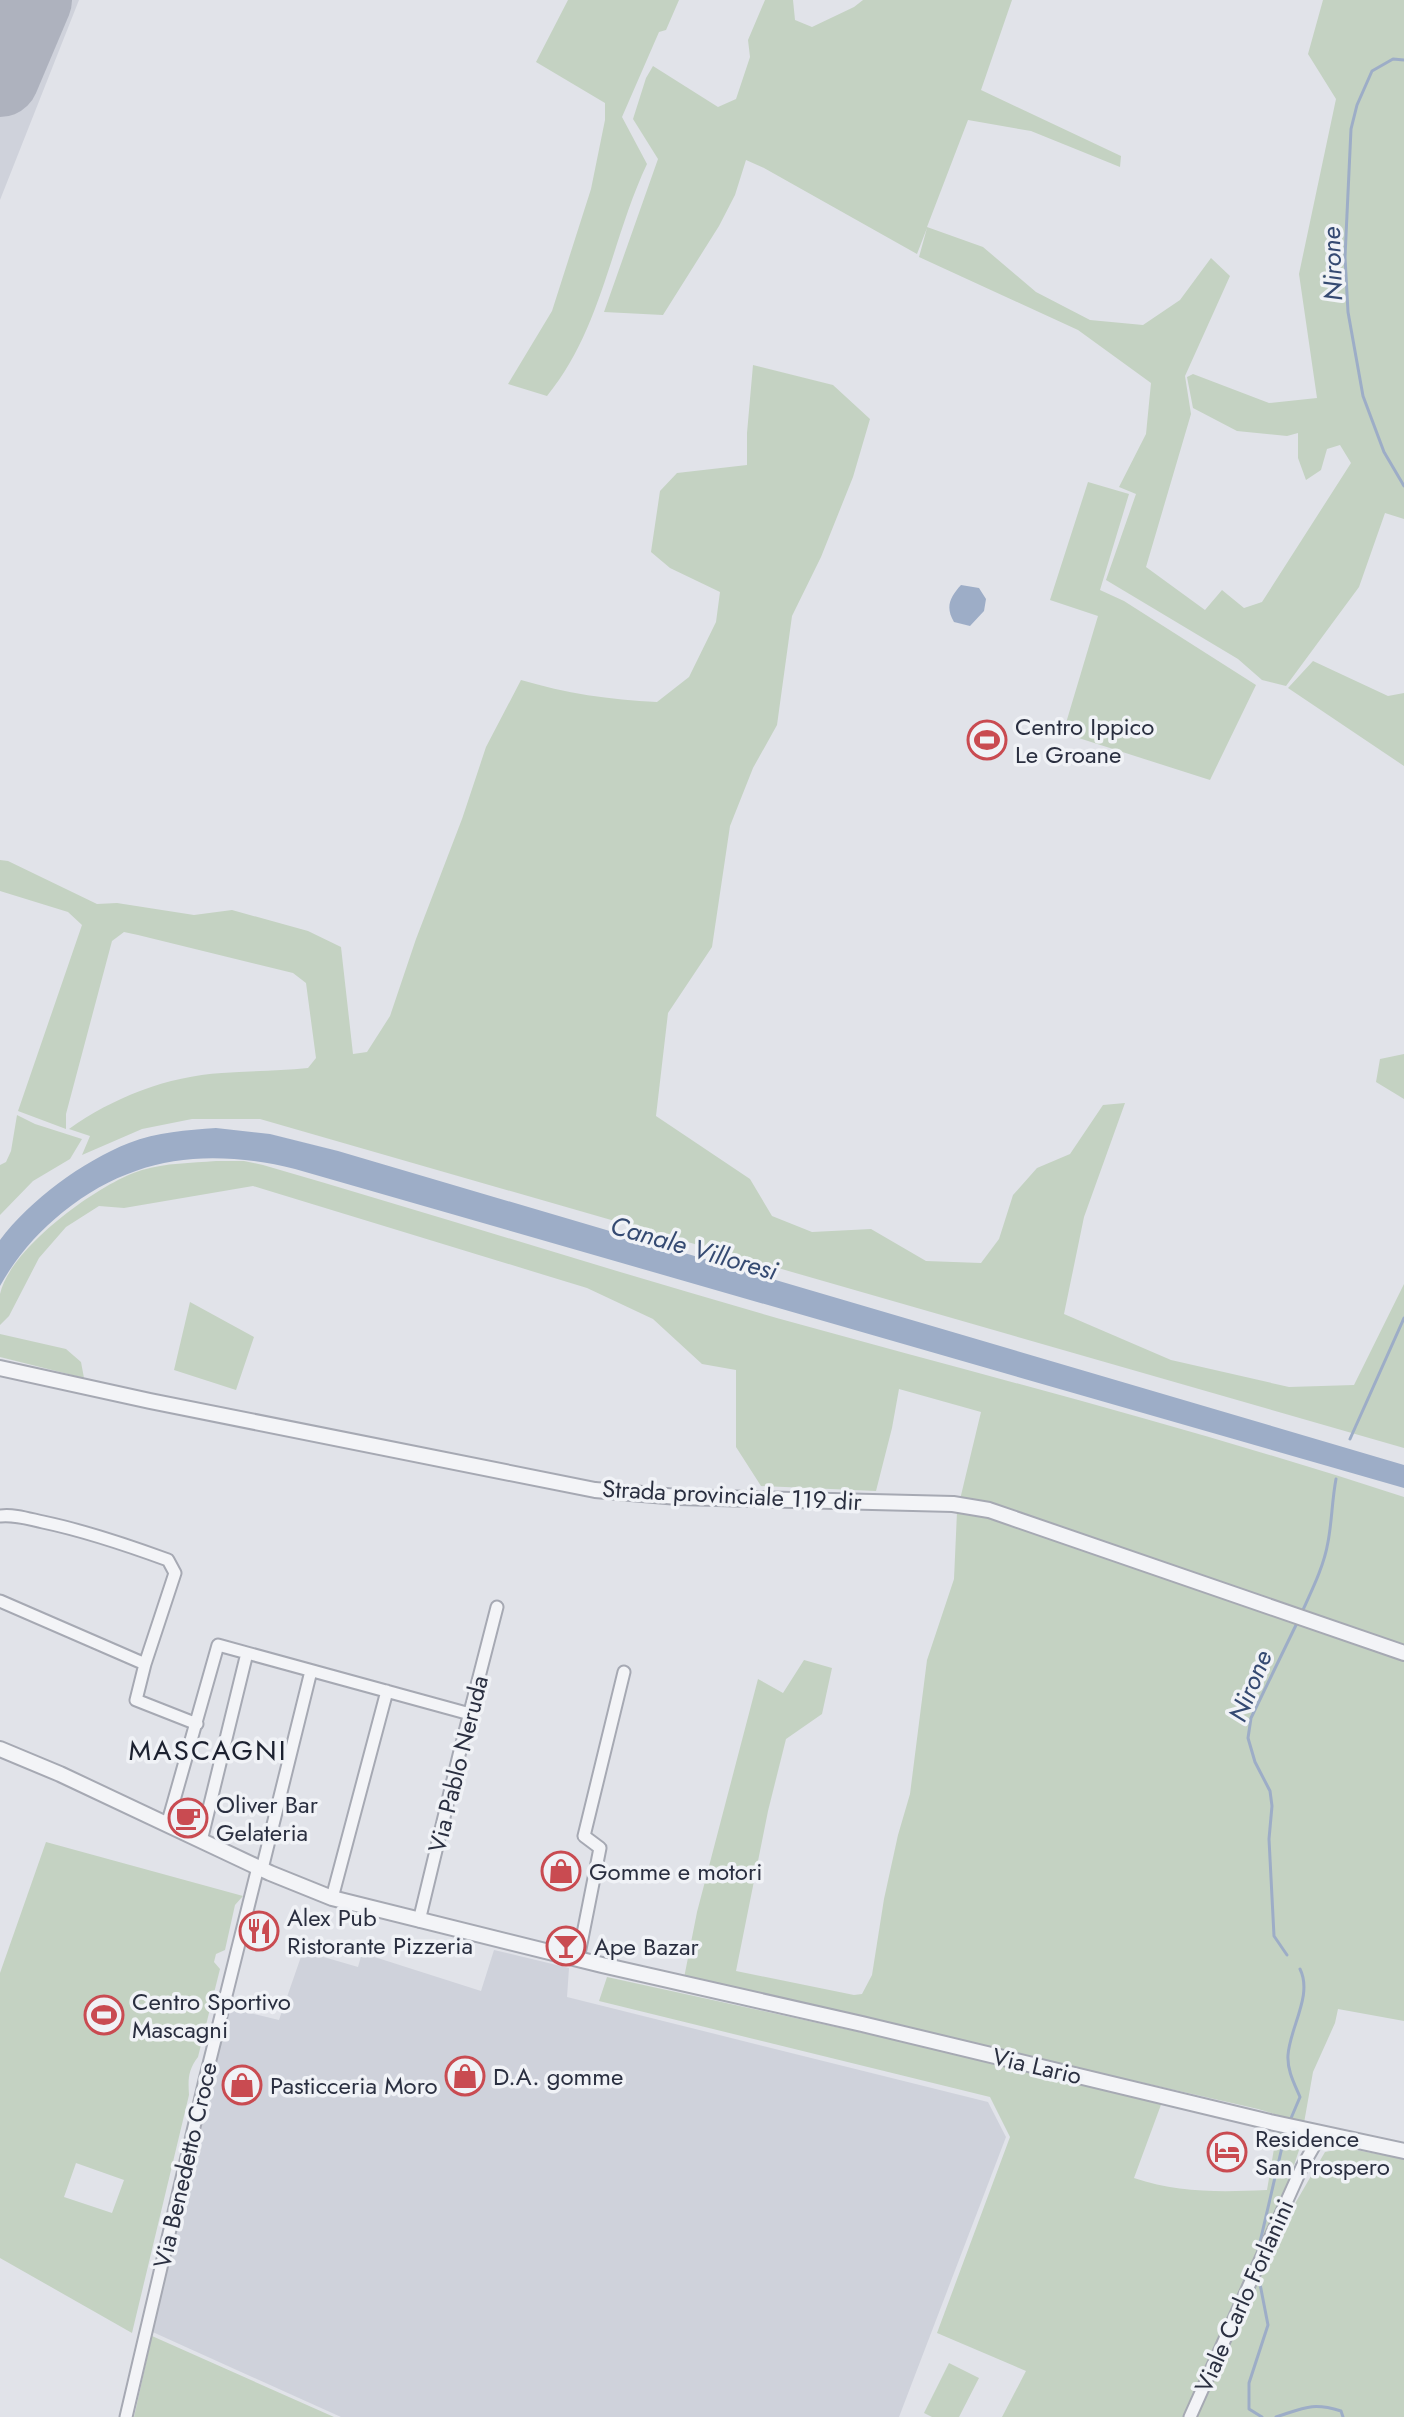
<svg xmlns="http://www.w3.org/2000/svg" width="1404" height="2417" font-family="Jost,sans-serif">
	<rect width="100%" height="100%" fill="#e1e3e9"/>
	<path fill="#cfd2db" d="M 0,0 L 79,0 L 0,200 Z
		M 494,1950 L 569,1968 L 567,1997 L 988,2102 L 1006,2137 L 899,2417 L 341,2417 L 146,2329 L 229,2008 L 279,2020 L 303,1951 L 358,1967 L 362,1953 L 481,1991 Z"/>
	<path fill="#c4d2c2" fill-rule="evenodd" d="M 568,0 L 679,0 L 666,30 L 659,32 L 622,117 L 647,164 C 611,240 602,329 547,396 L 508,384 L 552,311 L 591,189 L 605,120 L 605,103 L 536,62 Z
		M 765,0 L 793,0 L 795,20 L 812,27 L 854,7 L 863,0 L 1012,0 L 981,90 L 1121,156 L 1120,167 L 1031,131 L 968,120 L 927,227 L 983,247 L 1036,292 L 1090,320 L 1143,325 L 1180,300 L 1211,258 L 1230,276 L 1185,376 L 1191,414 L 1146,567 L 1205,610 L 1222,590 L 1244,608 L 1262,602 L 1351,463 L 1340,445 L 1327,449 L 1321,470 L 1306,480 L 1298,458 L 1298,433 L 1287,436 L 1237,431 L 1193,408 L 1187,377 L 1193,374 L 1269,403 L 1317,398 L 1299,274 L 1336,99 L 1308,54 L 1323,0 L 1404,0 L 1404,519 L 1385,513 L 1359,587 L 1286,686 L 1262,680 L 1238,659 L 1106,580 L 1136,494 L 1119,487 L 1146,434 L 1151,383 L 1078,330 L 919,257 L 927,228 L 917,254 L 764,168 L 746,160 L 735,195 L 719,226 L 663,315 L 604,312 L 658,159 L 633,119 L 646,78 L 653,66 L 718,107 L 736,99 L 750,57 L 748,40 Z
		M 753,365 L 833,385 L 870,419 L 853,477 L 821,557 L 792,616 L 777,725 L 753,768 L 730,826 L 712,947 L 668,1013 L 656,1116 L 750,1179 L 772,1216 L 812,1232 L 871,1229 L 926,1261 L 981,1263 L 999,1239 L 1013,1195 L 1037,1168 L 1070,1154 L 1103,1105 L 1125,1103 L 1084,1217 L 1064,1314 L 1171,1360 L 1289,1387 L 1354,1385 L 1404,1284 L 1404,1448 L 260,1119 L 192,1119 L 142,1129 L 82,1155 L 90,1136 L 69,1129 C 112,1098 168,1076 222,1073 C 251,1071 279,1071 308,1068 L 316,1058 L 306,983 L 293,973 L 138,935 L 124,932 L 112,941 L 66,1114 L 66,1129 L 18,1111 L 82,925 L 68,912 L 0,891 L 0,860 L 8,861 L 97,904 L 117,903 L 194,915 L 232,910 L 308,931 L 341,947 L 353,1054 L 367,1052 L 390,1016 L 416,939 L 462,819 L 486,747 L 521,680 C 565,693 610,700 657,702 L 689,677 L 716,622 L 720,592 L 670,568 L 651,552 L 660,491 L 677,473 L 747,465 L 747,433 Z
		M 1088,482 L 1129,494 L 1100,590 L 1124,601 L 1256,685 L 1210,780 L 1063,733 L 1098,616 L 1050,600 Z
		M 1313,661 L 1388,696 L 1404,693 L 1404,766 L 1288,688 Z
		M 1404,1054 L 1404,1099 L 1376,1082 L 1380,1059 Z
		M 17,1115 L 35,1124 L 82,1139 L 70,1159 L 33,1181 L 0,1215 L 0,1165 L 6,1162 L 11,1151 Z
		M 216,1161 L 244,1161 L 263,1165 C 440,1216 617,1273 795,1323 C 998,1379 1203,1431 1404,1497 L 1404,2021 L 1338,2009 L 1335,2023 L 1313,2072 L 1304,2123 L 1258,2109 L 684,1978 L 697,1912 L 758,1679 L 783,1693 L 804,1660 L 832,1668 L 822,1714 L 786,1739 L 768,1811 L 736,1971 L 854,1995 L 862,1994 L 872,1975 L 884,1899 L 898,1835 L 910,1794 L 927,1660 L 954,1579 L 957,1512 L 981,1412 L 899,1389 L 892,1428 L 876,1491 L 761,1486 L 736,1447 L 736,1370 L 702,1364 L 653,1319 L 587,1288 L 253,1186 L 124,1208 L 99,1206 L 66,1227 L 39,1258 L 9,1316 L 0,1325 C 0,1315 0,1303 0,1294 C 10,1248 99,1183 142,1170 C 166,1163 191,1163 216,1161 Z
		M 190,1302 L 254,1337 L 236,1390 L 174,1370 Z
		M 0,1334 L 66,1349 L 81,1362 L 84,1378 L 0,1357 Z
		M 46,1842 L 243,1896 L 235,1905 L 225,1950 L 216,1954 L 214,1962 L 220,1969 L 198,2057 C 188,2070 188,2079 189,2095 L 132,2333 L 0,2258 L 0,1973 ZM 76,2163 L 124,2180 L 112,2213 L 64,2197 Z
		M 607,1977 L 1060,2076 L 1162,2102 L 1134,2178 C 1178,2193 1221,2192 1267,2190 L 1277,2131 L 1298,2135 L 1301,2144 L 1282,2202 L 1293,2207 L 1325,2152 L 1345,2148 L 1404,2159 L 1404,2417 L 1002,2417 L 1026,2371 L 937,2333 L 1010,2137 L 990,2097 L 599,2001 Z
		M 152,2336 L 334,2417 L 134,2417 Z
		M 949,2363 L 979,2378 L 959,2417 L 932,2417 L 924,2413 Z"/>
	<path fill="#9dadc7" d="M 961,585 L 979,588 L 986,599 L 984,611 L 970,626 L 954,622 C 945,607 950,597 961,585 Z
		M 216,1128 L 270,1134 L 338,1151 L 1404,1465 L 1404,1488 L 295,1169 C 209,1148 134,1155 63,1212 C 38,1232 16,1257 0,1286 L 0,1240 C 30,1200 83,1161 129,1143 C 157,1132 187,1130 216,1128 Z"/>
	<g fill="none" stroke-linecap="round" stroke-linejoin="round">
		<path stroke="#9dadc7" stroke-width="3" d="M 1404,60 L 1393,59 L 1372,71 L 1357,105 L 1351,129 L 1345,257 L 1348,312 L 1363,396 L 1384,452 L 1404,486
			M 1350,1439 L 1404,1318
			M 1302,1612 C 1312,1590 1324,1566 1328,1542 C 1332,1521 1332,1500 1336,1479
			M 1287,1955 L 1274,1936 L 1269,1839 L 1272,1806 L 1270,1791 L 1255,1762 L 1248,1738 L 1251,1718 L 1297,1623
			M 1289,2123 L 1300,2097 C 1294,2083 1287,2070 1288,2055 C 1290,2027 1313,1995 1300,1969
			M 1257,2255 L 1286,2130
			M 1260,2284 L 1268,2325 L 1249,2383 L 1249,2409 L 1262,2417
			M 1276,2417 C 1304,2408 1312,2402 1341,2411 L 1343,2417"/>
		<path stroke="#aeb2be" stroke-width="78" d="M 0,78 L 33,0"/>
		<defs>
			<path id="minor" d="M 0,1516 C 14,1514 29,1519 43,1522 C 86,1531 127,1545 168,1560 L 175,1573 L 145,1664 L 136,1700 L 197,1724
				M 0,1601 L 145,1664
				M 167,1825 L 218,1645 L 470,1714
				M 201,1841 L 247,1653
				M 262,1869 L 311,1671
				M 332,1898 L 387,1691
				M 419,1921 L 459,1755 L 497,1607
				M 578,1959 L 600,1848 L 584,1836 L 624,1672
				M 126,2417 L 205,2080 L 258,1867
				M 1190,2417 L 1302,2167 L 1321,2134"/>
			<path id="tertiary" d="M 0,1368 L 150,1401 L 595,1490 L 678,1497 L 953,1504 L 989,1510 L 1404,1653
				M 0,1749 L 60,1774 L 270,1873 L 332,1898 L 602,1965 L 862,2024 L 1270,2122 L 1404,2151"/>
		</defs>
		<use href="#minor" stroke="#a6a9b3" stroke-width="15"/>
		<use href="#tertiary" stroke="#a6a9b3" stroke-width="18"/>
		<use href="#minor" stroke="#f3f4f7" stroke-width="11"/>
		<use href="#tertiary" stroke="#f3f4f7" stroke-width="14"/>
	</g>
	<defs>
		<symbol id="stadium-ring" viewBox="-11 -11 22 22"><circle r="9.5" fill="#f0f2f6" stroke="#c94b51" stroke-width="1.5"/><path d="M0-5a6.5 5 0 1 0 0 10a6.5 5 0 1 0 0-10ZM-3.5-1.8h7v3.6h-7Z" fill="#c94b51"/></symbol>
		<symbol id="cafe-ring" viewBox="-11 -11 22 22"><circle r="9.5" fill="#f0f2f6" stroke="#c94b51" stroke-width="1.5"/><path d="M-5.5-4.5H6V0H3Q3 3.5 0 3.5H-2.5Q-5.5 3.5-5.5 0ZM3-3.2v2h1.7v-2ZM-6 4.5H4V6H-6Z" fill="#c94b51"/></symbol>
		<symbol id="shop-ring" viewBox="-11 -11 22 22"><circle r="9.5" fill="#f0f2f6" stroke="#c94b51" stroke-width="1.5"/><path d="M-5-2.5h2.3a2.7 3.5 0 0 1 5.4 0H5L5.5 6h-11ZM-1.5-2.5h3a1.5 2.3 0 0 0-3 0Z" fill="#c94b51"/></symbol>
		<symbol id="restaurant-ring" viewBox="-11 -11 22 22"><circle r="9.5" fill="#f0f2f6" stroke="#c94b51" stroke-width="1.5"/><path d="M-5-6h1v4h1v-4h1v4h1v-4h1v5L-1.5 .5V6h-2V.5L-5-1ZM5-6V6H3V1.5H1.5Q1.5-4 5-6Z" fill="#c94b51"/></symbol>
		<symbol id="bar-ring" viewBox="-11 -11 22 22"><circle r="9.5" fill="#f0f2f6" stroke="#c94b51" stroke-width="1.5"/><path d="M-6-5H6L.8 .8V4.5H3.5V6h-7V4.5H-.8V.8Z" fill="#c94b51"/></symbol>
		<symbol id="hotel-ring" viewBox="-11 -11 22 22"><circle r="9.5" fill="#f0f2f6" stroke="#c94b51" stroke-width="1.5"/><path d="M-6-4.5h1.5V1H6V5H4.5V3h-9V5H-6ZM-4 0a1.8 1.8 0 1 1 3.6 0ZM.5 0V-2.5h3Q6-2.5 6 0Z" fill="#c94b51"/></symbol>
	</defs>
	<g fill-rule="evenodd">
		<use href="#stadium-ring" x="965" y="718" width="44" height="44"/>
		<use href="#cafe-ring" x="166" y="1796" width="44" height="44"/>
		<use href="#shop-ring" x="539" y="1849" width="44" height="44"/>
		<use href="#restaurant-ring" x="237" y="1909" width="44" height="44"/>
		<use href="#bar-ring" x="544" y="1924" width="44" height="44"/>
		<use href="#stadium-ring" x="82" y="1993" width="44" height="44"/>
		<use href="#shop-ring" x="443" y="2054" width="44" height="44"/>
		<use href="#shop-ring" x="220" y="2063" width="44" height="44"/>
		<use href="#hotel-ring" x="1205" y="2130" width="44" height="44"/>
	</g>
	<g text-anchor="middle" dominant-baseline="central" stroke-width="7" stroke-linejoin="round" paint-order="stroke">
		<g font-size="24" fill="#2a2f40" stroke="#f0f2f6" text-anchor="start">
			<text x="1015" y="726">Centro Ippico<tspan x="1015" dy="28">Le Groane</tspan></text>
			<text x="216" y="1804">Oliver Bar<tspan x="216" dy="28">Gelateria</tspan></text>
			<text x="589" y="1871">Gomme e motori</text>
			<text x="287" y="1917">Alex Pub<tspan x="287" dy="28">Ristorante Pizzeria</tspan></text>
			<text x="594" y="1946">Ape Bazar</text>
			<text x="132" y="2001">Centro Sportivo<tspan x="132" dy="28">Mascagni</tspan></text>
			<text x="493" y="2076">D.A. gomme</text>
			<text x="270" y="2085">Pasticceria Moro</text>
			<text x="1255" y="2138">Residence<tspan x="1255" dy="28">San Prospero</tspan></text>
		</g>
		<g font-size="24" fill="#2a2f40" stroke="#f0f2f6">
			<text transform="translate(732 1495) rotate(3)">Strada provinciale 119 dir</text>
			<text transform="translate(458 1764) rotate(-76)">Via Pablo Neruda</text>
			<text transform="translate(1037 2066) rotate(13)">Via Lario</text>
			<text transform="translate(185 2165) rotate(-77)">Via Benedetto Croce</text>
			<text transform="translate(1244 2296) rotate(-66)">Viale Carlo Forlanini</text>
		</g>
		<g font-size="26" font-style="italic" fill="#354a72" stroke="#f0f2f6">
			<text transform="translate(1332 264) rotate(-92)">Nirone</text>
			<text transform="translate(694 1248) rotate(16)">Canale Villoresi</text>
			<text transform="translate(1250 1686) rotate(-68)">Nirone</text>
		</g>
		<g font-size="28" letter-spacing="2" fill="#1c2130" stroke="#f0f2f6">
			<text x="208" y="1750">MASCAGNI</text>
		</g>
	</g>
</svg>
